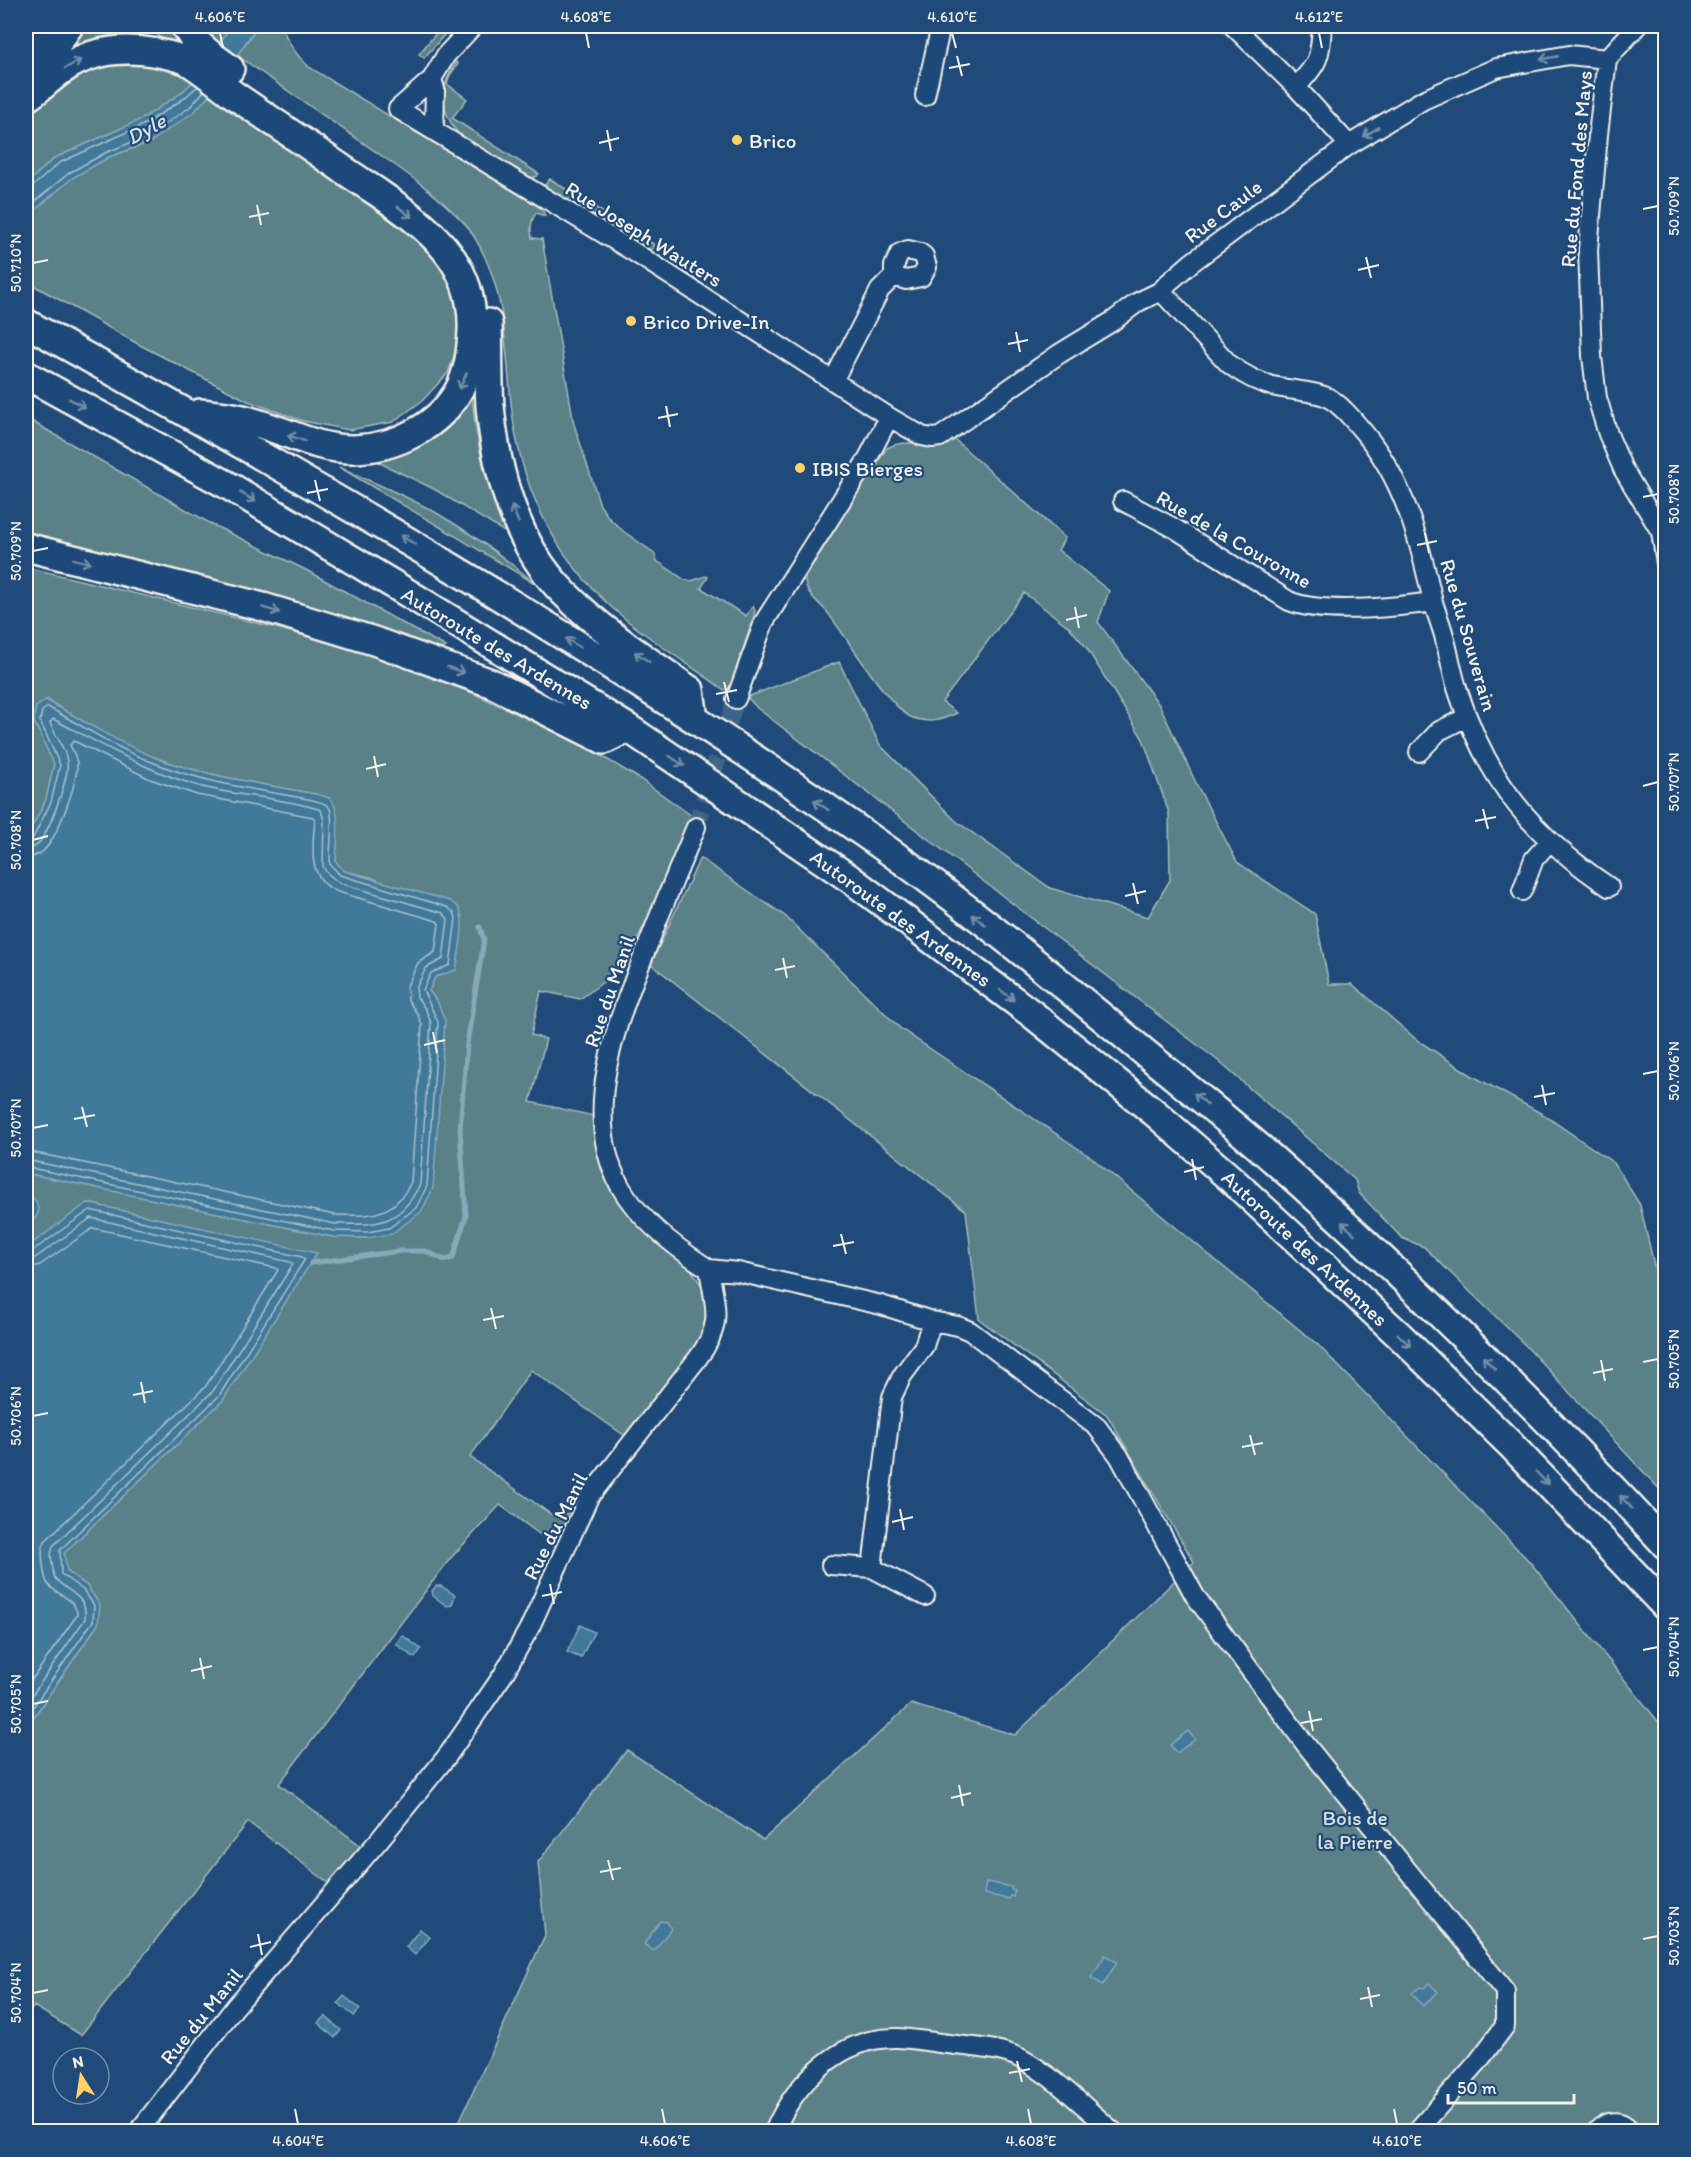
<svg xmlns="http://www.w3.org/2000/svg" width="1691" height="2157" font-family="Itim,sans-serif">
	<rect width="100%" height="100%" fill="#1f4a7a"/>
	<filter id="ink" filterUnits="userSpaceOnUse"><feTurbulence type="fractalNoise" baseFrequency=".0167" numOctaves="2"/><feDisplacementMap in="SourceGraphic" scale="12" xChannelSelector="R" yChannelSelector="G"/><feConvolveMatrix kernelMatrix="1 2 1 2 8 2 1 2 1" color-interpolation-filters="sRGB"/></filter>
	<g filter="url(#ink)">
		<path fill="#5a8187" stroke="#a7b9b8" stroke-width="1.5" d="M 80,26 L 139,26 L 142,43 L 55,60 Z
			M 153,26 L 171,26 L 186,48 C 169,47 159,42 153,26 Z
			M 202,26 L 231,26 L 194,81 L 180,94 L 142,119 L 55,158 L 26,184 L 26,118 L 40,97 L 72,72 L 131,56 L 186,72 L 213,37 Z
			M 254,26 L 282,26 C 287,43 296,55 309,67 L 542,209 L 545,216 L 536,213 C 531,220 530,229 532,238 L 542,239 L 574,424 L 600,505 L 608,517 L 623,531 L 654,553 L 657,561 L 685,580 L 691,581 L 706,576 L 708,577 L 701,588 L 746,616 L 753,606 L 755,611 L 753,619 L 730,689 L 724,690 C 691,666 656,644 624,618 C 556,562 520,491 511,403 C 505,342 506,282 469,229 C 465,223 459,218 454,213 C 431,190 405,172 379,154 C 332,121 284,89 237,55 L 253,33 Z
			M 442,26 L 452,26 L 424,58 L 419,54 Z
			M 456,62 L 458,64 L 450,75 L 447,84 L 467,99 L 452,118 L 539,174 C 535,178 532,178 526,176 L 462,138 C 440,114 438,89 456,62 Z
			M 213,91 L 402,222 L 448,270 L 459,303 L 460,339 L 448,373 L 422,401 L 393,422 L 349,430 L 303,421 L 248,401 L 138,344 L 26,281 L 26,219 L 29,215 L 72,178 L 109,157 L 151,142 Z
			M 550,179 L 577,196 L 571,204 L 543,187 Z
			M 585,201 L 655,245 L 651,251 L 581,208 Z
			M 472,397 C 476,442 488,491 506,533 L 434,489 L 378,462 C 420,447 444,433 472,397 Z
			M 26,418 L 213,525 L 306,570 L 446,647 L 436,652 L 26,537 Z
			M 954,439 L 1065,538 L 1058,550 L 1109,591 L 1098,622 L 1160,706 L 1197,785 L 1237,862 L 1315,914 L 1329,984 L 1352,984 L 1417,1040 L 1471,1075 L 1544,1115 L 1614,1163 L 1640,1205 L 1665,1312 L 1665,1495 L 1525,1345 L 1424,1247 L 1402,1238 L 1359,1193 L 1355,1180 L 1217,1060 L 757,708 L 747,697 L 839,662 L 880,745 L 956,821 L 1050,888 L 1148,917 L 1170,880 L 1169,813 L 1143,739 L 1086,647 L 1069,627 L 1024,593 L 942,702 L 957,713 C 942,720 930,724 913,718 C 890,710 845,634 827,612 C 821,605 813,599 808,591 C 804,584 804,578 806,569 L 887,448 C 910,436 933,451 954,439 Z
			M 339,467 C 371,481 404,495 435,512 C 471,533 504,557 536,584 Z
			M 26,567 L 277,628 L 368,654 L 475,694 L 583,745 L 640,779 L 692,816 L 691,822 L 652,911 L 631,950 L 614,974 L 580,999 L 541,991 L 531,1035 L 546,1039 L 530,1102 L 594,1116 L 599,1155 L 608,1183 L 634,1216 L 685,1260 L 702,1286 L 707,1305 L 703,1331 L 692,1352 L 628,1438 L 531,1370 L 470,1457 L 552,1515 L 572,1513 L 554,1545 L 500,1505 L 449,1560 L 279,1784 L 361,1846 L 330,1884 L 248,1822 L 81,2035 L 34,2006 L 26,2017 L 26,1728 L 98,1624 L 87,1586 L 67,1571 L 64,1553 L 223,1400 L 316,1254 L 88,1203 L 26,1248 L 26,1225 L 34,1219 L 27,1193 L 26,1192 L 26,1173 L 333,1237 L 368,1238 L 438,1003 L 429,991 L 435,977 L 456,970 L 462,916 L 370,877 L 344,871 L 336,863 L 337,820 L 329,799 L 315,794 C 263,784 211,777 162,760 C 124,747 81,720 47,700 L 34,721 L 54,764 L 46,800 L 28,835 L 26,849 Z
			M 700,858 L 785,916 L 901,1029 L 1092,1158 L 1318,1345 L 1530,1562 L 1665,1730 L 1665,2131 L 462,2132 L 460,2120 L 545,1935 L 538,1862 L 627,1750 L 763,1840 L 911,1704 L 1015,1735 L 1194,1562 L 1107,1415 L 979,1319 L 966,1211 L 651,964 Z"/>
		<path fill="#40799a" stroke="#88a9b9" stroke-width="1.5" d="M 231,26 L 254,26 L 253,32 L 213,91 L 194,112 L 150,142 L 109,157 L 72,178 L 29,215 L 26,214 L 26,184 L 55,158 L 142,119 L 180,94 L 194,81 Z
			M 46,700 C 81,720 124,746 161,760 C 211,777 263,784 315,794 C 319,795 325,796 329,798 C 343,808 336,847 336,862 L 344,871 L 450,901 C 453,903 456,905 458,907 C 467,918 458,956 456,970 L 435,977 L 429,991 L 438,1003 L 445,1021 L 433,1188 L 421,1212 L 391,1234 L 368,1238 L 333,1237 L 26,1173 L 26,849 L 28,835 L 46,800 L 54,764 L 34,721 L 36,707 Z
			M 26,1192 L 36,1201 L 39,1211 L 35,1219 L 26,1225 Z
			M 87,1203 L 317,1253 L 223,1400 L 64,1553 L 67,1571 L 87,1586 L 100,1605 L 98,1624 L 26,1728 L 26,1248 Z
			M 436,1586 L 441,1586 L 455,1595 L 452,1605 L 447,1606 L 433,1596 L 432,1591 Z
			M 580,1625 L 594,1632 L 581,1658 L 567,1652 Z
			M 402,1635 L 421,1649 L 415,1658 L 396,1644 Z
			M 1188,1731 L 1195,1739 L 1177,1753 L 1170,1745 Z
			M 986,1882 L 1012,1887 L 1011,1890 L 1015,1890 L 1013,1897 L 1010,1896 L 1009,1899 L 984,1894 Z
			M 660,1921 L 667,1922 L 671,1929 L 654,1951 L 644,1944 Z
			M 420,1929 L 430,1937 L 415,1955 L 406,1947 Z
			M 1105,1955 L 1117,1962 L 1103,1985 L 1091,1978 Z
			M 1429,1983 L 1438,1992 L 1423,2006 L 1412,1993 L 1420,1987 L 1424,1988 Z
			M 344,1996 L 360,2009 L 354,2016 L 338,2003 Z
			M 325,2016 L 341,2030 L 335,2038 L 318,2023 Z"/>
		<g fill="none" stroke-linecap="round" stroke-linejoin="round">
			<path stroke="#acc1c9" stroke-width="1.5" d="M 26,188 L 32,187 L 59,163 L 145,124 L 183,99 L 198,86
				M 26,209 L 69,173 L 107,152 L 148,136 L 190,107 L 204,91
				M 26,841 L 33,838 L 51,802 L 60,765 L 40,721 L 42,711 L 48,707 C 84,727 119,750 157,764 C 207,784 261,790 313,800 C 319,802 327,803 330,809 C 334,818 329,852 330,864 L 340,875 L 447,907 L 454,912 L 456,918 L 450,965 L 431,973 L 423,990 L 438,1022 L 427,1186 L 416,1208 L 389,1228 L 368,1232 L 334,1231 L 26,1167
				M 26,849 C 31,848 35,848 38,844 C 49,832 70,776 67,761 C 65,748 55,735 50,723 L 53,719 C 101,744 146,771 199,786 C 238,797 282,797 321,810 L 324,820 L 323,866 L 326,872 L 339,883 L 443,913 L 448,919 L 443,959 L 426,968 L 416,988 L 417,997 L 426,1010 L 431,1023 L 420,1184 C 400,1226 376,1225 335,1224 L 26,1160
				M 26,858 C 32,857 38,856 43,851 C 57,839 78,782 77,763 C 76,756 73,751 70,745 L 74,741 L 150,779 L 197,795 L 313,817 L 315,820 C 312,848 307,880 338,892 L 437,921 L 439,924 L 435,952 L 418,963 L 407,986 L 408,1000 L 418,1015 L 422,1025 L 411,1182 C 394,1217 370,1216 335,1215 L 26,1151
				M 26,1253 L 31,1252 L 90,1210 L 302,1257 L 305,1259 L 219,1396 L 60,1550 L 61,1574 L 83,1590 L 94,1605 L 93,1621 L 26,1717
				M 26,1260 L 35,1258 L 91,1218 L 290,1262 L 293,1264 L 213,1391 L 53,1546 L 51,1555 L 54,1577 C 66,1593 88,1594 85,1619 L 26,1704
				M 26,1269 L 40,1265 L 93,1228 L 276,1268 L 278,1270 L 206,1386 L 45,1541 C 41,1549 42,1556 43,1565 C 44,1572 44,1578 48,1584 C 56,1595 77,1599 77,1615 L 26,1688"/>
			<path stroke="#88a9b9" stroke-width="5" d="M 311,1263 L 401,1251 L 425,1251 L 445,1260 L 453,1258 L 466,1216 L 460,1129 L 467,1043 L 484,940 L 480,927"/>
			<path stroke="#3f638a" stroke-width="18" stroke-dasharray="18 9" stroke-linecap="butt" d="M 696,827 L 736,699"/>
			<defs>
				<path id="minor" d="M 473,26 L 446,55 L 432,79 L 398,109 L 634,252 L 889,417 L 922,436 L 932,438 L 940,437 L 1059,354 L 1113,321 L 1138,302 L 1161,291 L 1168,283 L 1191,263 L 1349,145 L 1423,100 L 1496,68 L 1569,55 L 1607,59
					M 1233,26 L 1296,87 L 1349,145
					M 1637,26 L 1607,59 L 1598,135 L 1588,250 L 1592,356 L 1597,398 L 1608,434 L 1623,469 L 1661,532 L 1666,563
					M 432,79 L 435,89 L 434,131
					M 1296,87 C 1319,63 1320,58 1322,26
					M 925,96 L 941,26
					M 1161,291 L 1229,364 C 1245,376 1262,385 1282,388 C 1297,391 1313,391 1327,397 C 1342,405 1355,422 1366,435 C 1405,483 1420,543 1433,602 C 1436,612 1440,622 1443,632 C 1449,653 1452,674 1459,694 C 1488,782 1533,836 1609,887
					M 833,381 L 880,290 L 894,276 L 894,266 L 900,253 L 908,250 L 920,253 L 924,256 L 927,267 L 921,277 L 906,280 L 894,276
					M 1123,501 L 1174,528 L 1289,601 C 1324,615 1396,607 1433,602
					M 736,699 L 764,622 L 867,460 L 889,417
					M 1419,752 L 1439,731 L 1467,717
					M 1522,891 L 1534,859 L 1550,841
					M 709,1269 L 738,1272 L 881,1305 L 932,1321 L 958,1326 L 970,1331 L 1097,1427 L 1119,1456 L 1195,1596 L 1306,1745 L 1505,1991 L 1505,2026 L 1477,2063 L 1416,2132
					M 831,1565 L 872,1568 L 892,1397 L 902,1376 L 924,1346 L 932,1321
					M 872,1568 L 925,1596
					M 138,2132 L 235,2007 L 380,1839 L 448,1755 L 503,1675 L 530,1627 L 589,1497 L 698,1358 C 724,1323 715,1308 709,1269 C 676,1248 639,1220 620,1186 C 579,1110 619,1017 648,945 C 663,905 680,866 696,827
					M 774,2132 C 795,2082 841,2036 898,2038 C 915,2039 932,2042 948,2044 C 971,2047 999,2048 1020,2058 C 1054,2076 1084,2107 1114,2132
					M 1596,2132 C 1606,2120 1622,2118 1631,2132"/>
				<path id="highway" d="M 185,26 C 195,45 213,56 230,69
					M 26,47 L 41,26
					M 26,88 L 69,26
					M 26,98 C 39,90 49,79 62,70 C 100,43 145,47 186,60 C 203,70 218,83 234,95 C 259,112 284,129 309,146 C 332,162 354,177 377,192 C 429,228 475,262 472,331 C 471,351 469,369 460,388 C 440,426 396,448 354,449 C 317,450 285,430 250,421 C 234,416 216,415 200,413
					M 26,323 C 314,483 601,649 872,839 C 962,902 1048,972 1132,1042 C 1180,1082 1229,1120 1275,1161 C 1412,1282 1541,1411 1666,1545
					M 488,323 C 489,351 488,378 490,406 C 496,472 516,545 564,593 C 602,631 646,660 690,690 L 694,719
					M 26,375 L 229,486 L 401,589 L 628,728 L 849,878 L 1032,1014 L 1155,1113 L 1231,1179 L 1399,1335 L 1510,1444 L 1666,1607
					M 26,547 L 263,607 L 374,641 L 491,683 L 604,740 L 628,728"/>
			</defs>
			<use href="#minor" stroke="#f4f1e8" stroke-width="22"/>
			<use href="#highway" stroke="#f4f1e8" stroke-width="32"/>
			<use href="#minor" stroke="#1f4a7a" stroke-width="18"/>
			<use href="#highway" stroke="#1f4a7a" stroke-width="27"/>
		</g>
		<defs><path id="oneway-shaft" d="M-6 0H5M1.5-3L5.5 0L1.5 3" fill="none" stroke-width="1.6" stroke-linecap="round" stroke-linejoin="round" transform="scale(1.5)"/></defs>
		<g stroke="#748da6">
			<use href="#oneway-shaft" transform="translate(1549 58) rotate(169)"/>
			<use href="#oneway-shaft" transform="translate(73 64) rotate(-28)"/>
			<use href="#oneway-shaft" transform="translate(1371 132) rotate(148)"/>
			<use href="#oneway-shaft" transform="translate(405 212) rotate(36)"/>
			<use href="#oneway-shaft" transform="translate(463 381) rotate(114)"/>
			<use href="#oneway-shaft" transform="translate(77 403) rotate(29)"/>
			<use href="#oneway-shaft" transform="translate(296 438) rotate(-162)"/>
			<use href="#oneway-shaft" transform="translate(248 497) rotate(31)"/>
			<use href="#oneway-shaft" transform="translate(515 514) rotate(-113)"/>
			<use href="#oneway-shaft" transform="translate(408 540) rotate(-150)"/>
			<use href="#oneway-shaft" transform="translate(82 561) rotate(14)"/>
			<use href="#oneway-shaft" transform="translate(271 610) rotate(17)"/>
			<use href="#oneway-shaft" transform="translate(573 643) rotate(-148)"/>
			<use href="#oneway-shaft" transform="translate(642 657) rotate(-146)"/>
			<use href="#oneway-shaft" transform="translate(456 670) rotate(20)"/>
			<use href="#oneway-shaft" transform="translate(677 761) rotate(34)"/>
			<use href="#oneway-shaft" transform="translate(821 805) rotate(-146)"/>
			<use href="#oneway-shaft" transform="translate(979 920) rotate(-143)"/>
			<use href="#oneway-shaft" transform="translate(1007 995) rotate(37)"/>
			<use href="#oneway-shaft" transform="translate(1201 1099) rotate(-140)"/>
			<use href="#oneway-shaft" transform="translate(1348 1228) rotate(-137)"/>
			<use href="#oneway-shaft" transform="translate(1404 1340) rotate(44)"/>
			<use href="#oneway-shaft" transform="translate(1489 1363) rotate(-135)"/>
			<use href="#oneway-shaft" transform="translate(1542 1478) rotate(46)"/>
			<use href="#oneway-shaft" transform="translate(1626 1502) rotate(-133)"/>
		</g>
	</g>
	<path fill="none" stroke="#f4f1e8" stroke-width="2" d="M 220,33 L 223,48M 586,33 L 589,48M 952,33 L 956,48M 1319,33 L 1322,48M 957,56 L 962,76M 949,68 L 970,64M 607,130 L 611,151M 599,143 L 619,138M 257,205 L 261,225M 1643,209 L 1658,206M 249,217 L 269,213M 1366,257 L 1371,278M 33,263 L 48,260M 1358,270 L 1379,265M 1016,332 L 1020,352M 1008,344 L 1028,340M 666,406 L 670,427M 658,418 L 678,414M 315,480 L 320,501M 307,493 L 328,489M 1643,497 L 1658,494M 1425,533 L 1429,553M 1417,545 L 1437,541M 33,551 L 48,548M 1075,607 L 1079,628M 1066,620 L 1087,615M 724,682 L 729,702M 716,694 L 737,690M 374,756 L 378,777M 366,769 L 386,764M 1643,786 L 1658,782M 1483,809 L 1488,829M 1475,821 L 1496,817M 33,840 L 48,836M 1133,883 L 1138,904M 1125,896 L 1146,891M 783,958 L 787,978M 775,970 L 795,966M 433,1032 L 437,1053M 424,1045 L 445,1040M 1643,1074 L 1658,1071M 1542,1085 L 1546,1105M 1534,1097 L 1555,1093M 82,1107 L 87,1127M 74,1119 L 95,1115M 33,1128 L 48,1125M 1192,1159 L 1196,1180M 1184,1172 L 1204,1167M 841,1234 L 846,1254M 833,1246 L 854,1242M 491,1308 L 496,1329M 483,1320 L 504,1316M 1601,1360 L 1605,1381M 1643,1362 L 1658,1359M 1593,1373 L 1613,1369M 141,1382 L 145,1403M 133,1395 L 153,1391M 33,1416 L 48,1413M 1250,1435 L 1255,1455M 1242,1447 L 1263,1443M 900,1509 L 904,1530M 892,1522 L 913,1517M 550,1584 L 554,1604M 542,1596 L 562,1592M 1643,1650 L 1658,1647M 200,1658 L 204,1679M 191,1671 L 212,1666M 33,1704 L 48,1701M 1309,1711 L 1313,1731M 1301,1723 L 1322,1719M 959,1785 L 963,1806M 951,1798 L 971,1793M 608,1860 L 613,1880M 600,1872 L 621,1868M 258,1934 L 262,1955M 1643,1939 L 1658,1936M 250,1947 L 271,1942M 1368,1987 L 1372,2007M 33,1993 L 48,1990M 1360,1999 L 1380,1995M 1017,2061 L 1022,2082M 1009,2073 L 1030,2069M 295,2109 L 298,2124M 662,2109 L 665,2124M 1028,2109 L 1031,2124M 1394,2109 L 1397,2124"/>
	<g fill="#ffd166" stroke="#1f4a7a" stroke-width="2">
		<circle cx="737" cy="140" r="6"/>
		<circle cx="631" cy="321" r="6"/>
		<circle cx="800" cy="468" r="6"/>
	</g>
	<g text-anchor="middle" dominant-baseline="central" stroke-width="4.5" stroke-linejoin="round" paint-order="stroke">
		<g font-size="21" fill="#f4f1e8" stroke="#1f4a7a" text-anchor="start">
			<text x="749" y="140">Brico</text>
			<text x="643" y="321">Brico Drive-In</text>
			<text x="812" y="468">IBIS Bierges</text>
		</g>
		<g font-size="21" fill="#f4f1e8" stroke="#1f4a7a">
			<text transform="translate(1576 169) rotate(-85)">Rue du Fond des Mays</text>
			<text transform="translate(1223 211) rotate(-37)">Rue Caule</text>
			<text transform="translate(644 234) rotate(32)">Rue Joseph Wauters</text>
			<text transform="translate(1234 539) rotate(30)">Rue de la Couronne</text>
			<text transform="translate(1469 635) rotate(74)">Rue du Souverain</text>
			<text transform="translate(497 648) rotate(31)">Autoroute des Ardennes</text>
			<text transform="translate(901 918) rotate(36)">Autoroute des Ardennes</text>
			<text transform="translate(609 991) rotate(-71)">Rue du Manil</text>
			<text transform="translate(1305 1248) rotate(43)">Autoroute des Ardennes</text>
			<text transform="translate(555 1526) rotate(-63)">Rue du Manil</text>
			<text transform="translate(201 2016) rotate(-51)">Rue du Manil</text>
		</g>
		<g font-size="21" fill="#dde0d9" stroke="#1f4a7a">
			<text x="1355" y="1817">Bois de<tspan x="1355" dy="24">la Pierre</tspan></text>
		</g>
		<g font-size="22" font-style="italic" fill="#d9dfdc" stroke="#1f4a7a">
			<text transform="translate(146 129) rotate(-29)">Dyle</text>
		</g>
	</g>
	<rect width="1691" height="2157" fill="none" stroke="#1f4a7a" stroke-width="66"/>
	<g transform="translate(81 2076) rotate(348)"><circle r="28" fill="#1f4a7a" stroke="#748da6" stroke-width="1.5"/>
	<path d="M0-4.5L10 22L0 15L-10 22Z" fill="#ffd166"/>
	<text y="-9" font-size="16" font-weight="bold" text-anchor="middle" fill="#f4f1e8">N</text>
	</g>
	<path d="M1448 2094v9h126v-9" fill="none" stroke="#f4f1e8" stroke-width="3"/>
	<text x="1457" y="2094" font-size="18" fill="#f4f1e8" stroke="#1f4a7a" stroke-width="4.5" paint-order="stroke">50 m</text>
	<rect x="33" y="33" width="1625" height="2091" fill="none" stroke="#f4f1e8" stroke-width="2"/>
	<g font-size="15" text-anchor="middle" fill="#f4f1e8">
		<text x="220" y="22">4.606°E</text>
		<text x="586" y="22">4.608°E</text>
		<text x="952" y="22">4.610°E</text>
		<text x="1319" y="22">4.612°E</text>
		<text transform="translate(1674 206) rotate(-90)" y="5">50.709°N</text>
		<text transform="translate(16 263) rotate(-90)" y="5">50.710°N</text>
		<text transform="translate(1674 494) rotate(-90)" y="5">50.708°N</text>
		<text transform="translate(16 551) rotate(-90)" y="5">50.709°N</text>
		<text transform="translate(1674 782) rotate(-90)" y="5">50.707°N</text>
		<text transform="translate(16 840) rotate(-90)" y="5">50.708°N</text>
		<text transform="translate(1674 1071) rotate(-90)" y="5">50.706°N</text>
		<text transform="translate(16 1128) rotate(-90)" y="5">50.707°N</text>
		<text transform="translate(1674 1359) rotate(-90)" y="5">50.705°N</text>
		<text transform="translate(16 1416) rotate(-90)" y="5">50.706°N</text>
		<text transform="translate(1674 1647) rotate(-90)" y="5">50.704°N</text>
		<text transform="translate(16 1704) rotate(-90)" y="5">50.705°N</text>
		<text transform="translate(1674 1936) rotate(-90)" y="5">50.703°N</text>
		<text transform="translate(16 1993) rotate(-90)" y="5">50.704°N</text>
		<text x="298" y="2146">4.604°E</text>
		<text x="665" y="2146">4.606°E</text>
		<text x="1031" y="2146">4.608°E</text>
		<text x="1397" y="2146">4.610°E</text>
	</g>
</svg>
